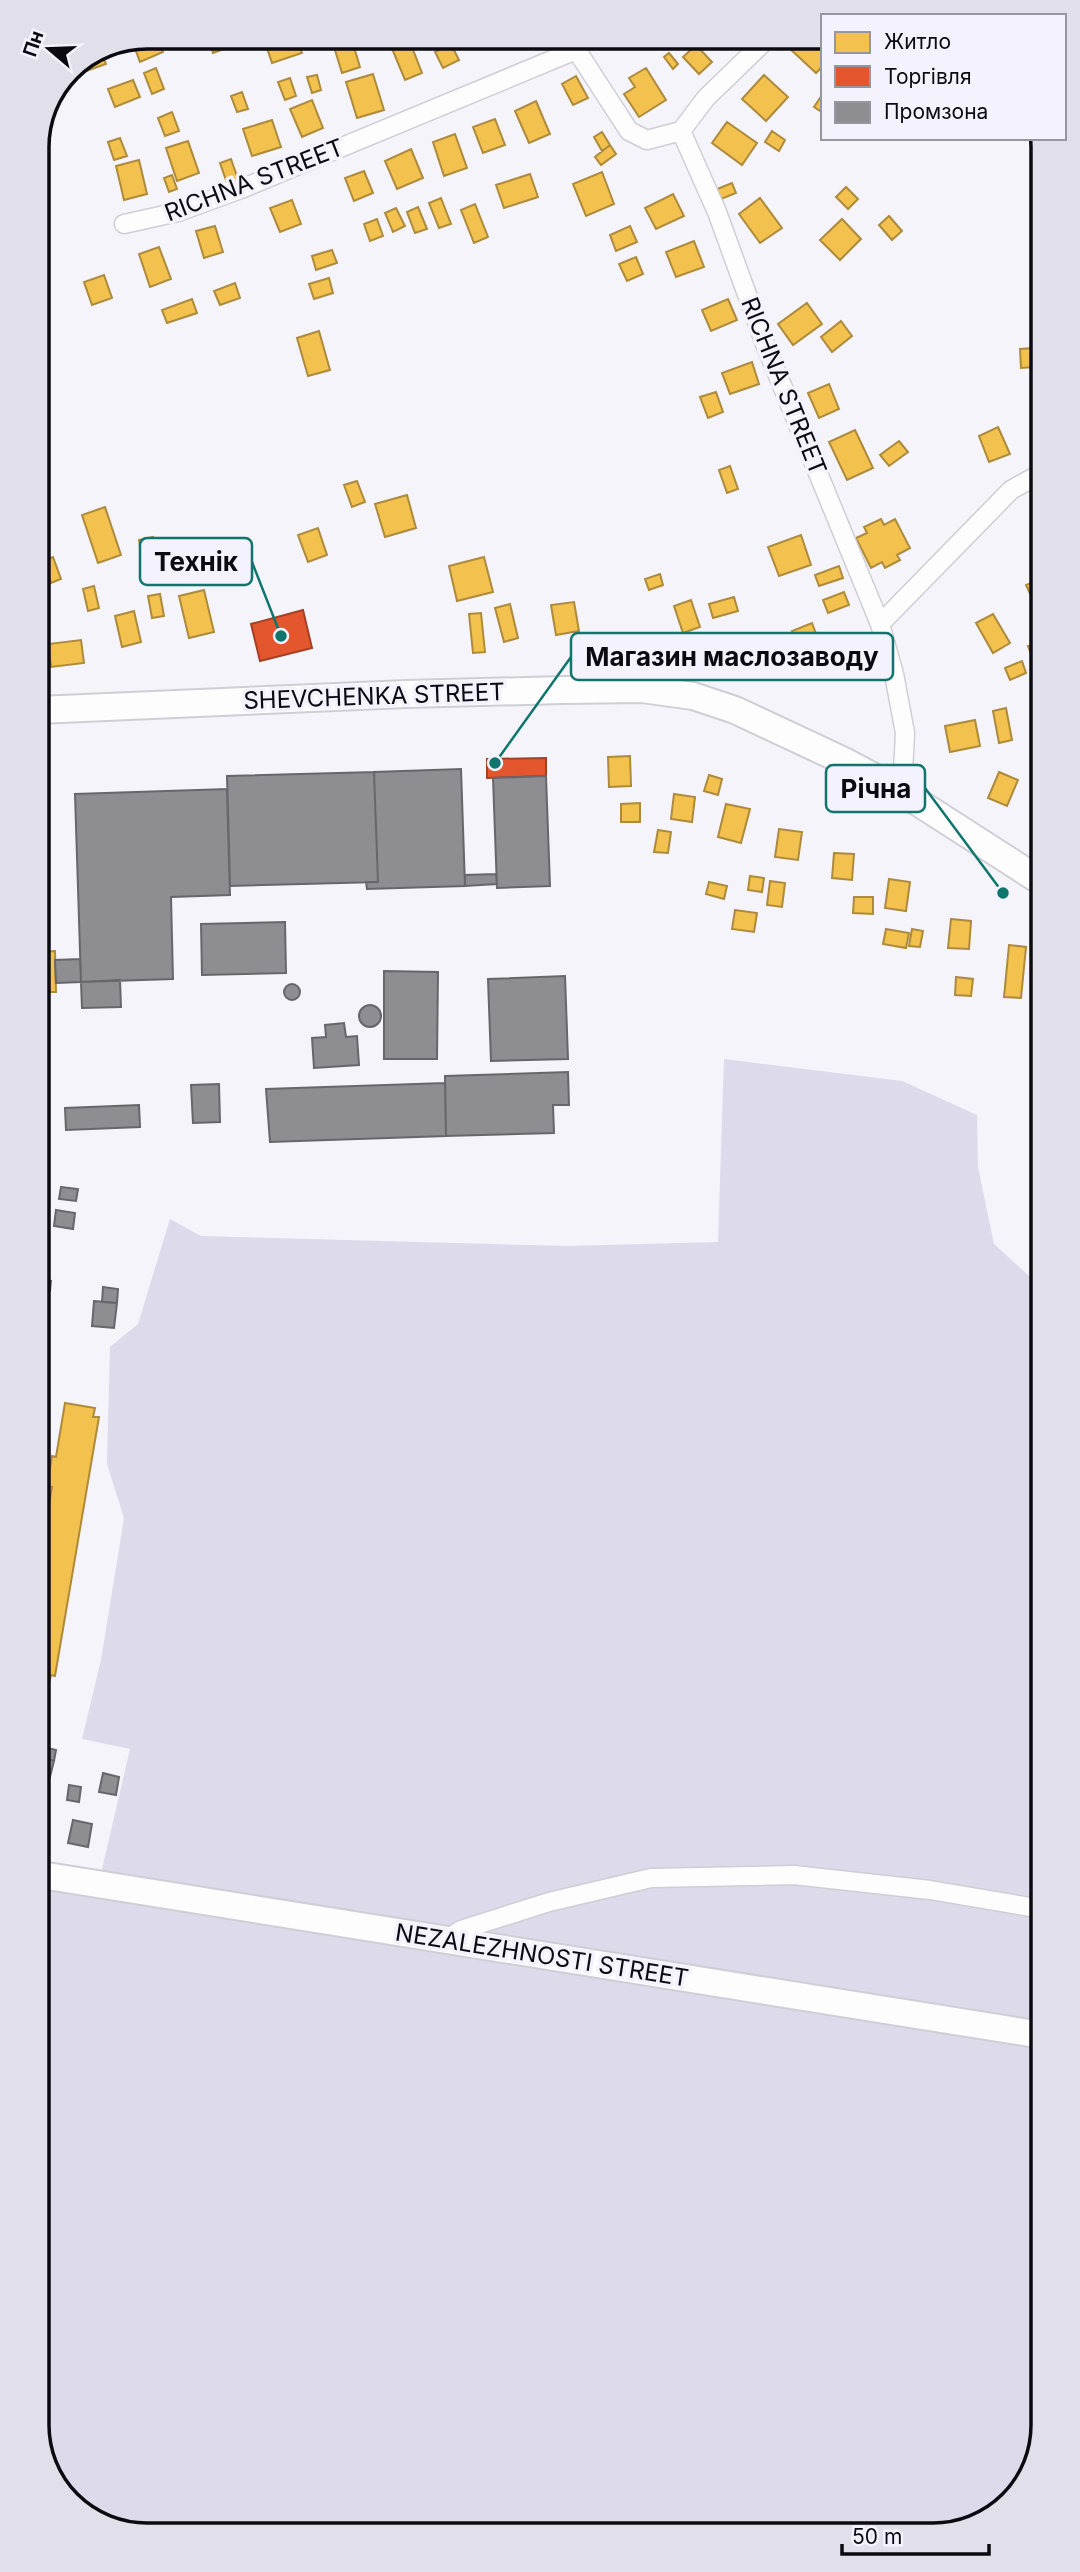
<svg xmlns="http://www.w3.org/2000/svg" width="1080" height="2572" font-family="Inter,sans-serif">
	<rect width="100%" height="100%" fill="#f5f4fa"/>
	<path fill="#dddaeb" d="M 724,1059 L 902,1081 L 977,1115 L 978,1167 L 994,1244 L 1040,1286 L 1043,2425 L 1021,2492 L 968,2530 L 140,2535 L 80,2512 L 42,2460 L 41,1887 L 96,1895 L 130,1749 L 82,1739 L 101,1660 L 124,1518 L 107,1464 L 110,1347 L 138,1324 L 170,1219 L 201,1236 L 566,1246 L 718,1242 Z"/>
	<path fill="#f2c14e" stroke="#ad8a3c" stroke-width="2" d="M 147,37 L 157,37 L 163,52 L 140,62 L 133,43 Z
		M 221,37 L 233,37 L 236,45 L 213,53 L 209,40 Z
		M 331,37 L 351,37 L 360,67 L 342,73 Z
		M 393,37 L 408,37 L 422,73 L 405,80 L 388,39 Z
		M 797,37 L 809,37 L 823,50 L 823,66 L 816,73 L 788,47 Z
		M 296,38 L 302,53 L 272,63 L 267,48 Z
		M 451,44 L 459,60 L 443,68 L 435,52 Z
		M 696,45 L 712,62 L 699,74 L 683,57 Z
		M 669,53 L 678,64 L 673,69 L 664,57 Z
		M 102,55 L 106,64 L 81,73 L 78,65 Z
		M 156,68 L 164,89 L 152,94 L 144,73 Z
		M 646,68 L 666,100 L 639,117 L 624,94 L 635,87 L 629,78 Z
		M 373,74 L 384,110 L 357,118 L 346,82 Z
		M 317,75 L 321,90 L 312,93 L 307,77 Z
		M 764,75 L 788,97 L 766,121 L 742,99 Z
		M 576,76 L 588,98 L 573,105 L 562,84 Z
		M 290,78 L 296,96 L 285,100 L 278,82 Z
		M 133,80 L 140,97 L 115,107 L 108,89 Z
		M 242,92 L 248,109 L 237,112 L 231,96 Z
		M 822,95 L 823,95 L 823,113 L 814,107 Z
		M 312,100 L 323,128 L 302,137 L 290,109 Z
		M 536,101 L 550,134 L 529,143 L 515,111 Z
		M 172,112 L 179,131 L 165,136 L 158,118 Z
		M 495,119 L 505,145 L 483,153 L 473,127 Z
		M 272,120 L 281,147 L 252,156 L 243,129 Z
		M 727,122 L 757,143 L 742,165 L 712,143 Z
		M 772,131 L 785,140 L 779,151 L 765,142 Z
		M 602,132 L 610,145 L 602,151 L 594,137 Z
		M 455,134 L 467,168 L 444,176 L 433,142 Z
		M 120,138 L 127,156 L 114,160 L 108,142 Z
		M 188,141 L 199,173 L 177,181 L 166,148 Z
		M 610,145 L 616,154 L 601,165 L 595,157 Z
		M 411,149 L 423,178 L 397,189 L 385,161 Z
		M 231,159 L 239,182 L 228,186 L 220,163 Z
		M 139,160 L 147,194 L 124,200 L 116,166 Z
		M 364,171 L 373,193 L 354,201 L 345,178 Z
		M 602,172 L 614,204 L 586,216 L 573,184 Z
		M 530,174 L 538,197 L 504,208 L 496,185 Z
		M 172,175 L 177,189 L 169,192 L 164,178 Z
		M 732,183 L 736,193 L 721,199 L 717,189 Z
		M 846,187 L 858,199 L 848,209 L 836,197 Z
		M 673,194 L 684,216 L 656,229 L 645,208 Z
		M 441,198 L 451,224 L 439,228 L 429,203 Z
		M 760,198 L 782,228 L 760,243 L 739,214 Z
		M 292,200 L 301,224 L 280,232 L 270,208 Z
		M 475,204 L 488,237 L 474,243 L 461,210 Z
		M 418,207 L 427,229 L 415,233 L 407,212 Z
		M 396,208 L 405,226 L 393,232 L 385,213 Z
		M 889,216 L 902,231 L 892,240 L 879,225 Z
		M 377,219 L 383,236 L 370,241 L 364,224 Z
		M 842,219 L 861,239 L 840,260 L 820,240 Z
		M 215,226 L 223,252 L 204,258 L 196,231 Z
		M 630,226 L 637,242 L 616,251 L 610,235 Z
		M 694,241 L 704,267 L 676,277 L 666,252 Z
		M 159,247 L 171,279 L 150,287 L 139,254 Z
		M 332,250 L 337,263 L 316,270 L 312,256 Z
		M 636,257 L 643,274 L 627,281 L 619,264 Z
		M 104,275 L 112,298 L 92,305 L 84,282 Z
		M 329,278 L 333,293 L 314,299 L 309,284 Z
		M 235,283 L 240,298 L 220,305 L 214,291 Z
		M 192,299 L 197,313 L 167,323 L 162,310 Z
		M 728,299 L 737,320 L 711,331 L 702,310 Z
		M 807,303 L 822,324 L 793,345 L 778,324 Z
		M 841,321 L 852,336 L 832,352 L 821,337 Z
		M 319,331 L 330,370 L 308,376 L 297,338 Z
		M 1033,348 L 1034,367 L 1021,368 L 1020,349 Z
		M 752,362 L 759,384 L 730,394 L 722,373 Z
		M 829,384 L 839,409 L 819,418 L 808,393 Z
		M 716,392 L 723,412 L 708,418 L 700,397 Z
		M 998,427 L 1010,454 L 989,462 L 979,436 Z
		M 855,430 L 873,468 L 847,480 L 829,442 Z
		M 899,441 L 908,452 L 889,466 L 880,455 Z
		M 730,466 L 738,489 L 727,493 L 719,470 Z
		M 357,481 L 365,502 L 352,507 L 344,485 Z
		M 407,495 L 416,528 L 385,537 L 375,504 Z
		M 105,507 L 121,555 L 98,563 L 82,515 Z
		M 881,519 L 884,525 L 895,519 L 910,548 L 897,555 L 900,560 L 885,568 L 882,562 L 871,568 L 856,538 L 867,533 L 864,527 Z
		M 318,528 L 327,555 L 308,562 L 298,535 Z
		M 801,535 L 811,565 L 779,576 L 768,547 Z
		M 153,537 L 158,564 L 143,566 L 139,540 Z
		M 53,557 L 61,579 L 51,583 L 43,561 Z
		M 484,557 L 493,592 L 457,601 L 449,566 Z
		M 839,566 L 843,578 L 819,586 L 815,575 Z
		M 660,574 L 663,585 L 649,590 L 645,579 Z
		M 1039,580 L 1039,613 L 1026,585 Z
		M 94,586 L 99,608 L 88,611 L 83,589 Z
		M 204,590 L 214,632 L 189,638 L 179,596 Z
		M 844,592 L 849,605 L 828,613 L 823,600 Z
		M 160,594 L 164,616 L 152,618 L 148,596 Z
		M 734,597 L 738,611 L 713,618 L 709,604 Z
		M 691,600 L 700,627 L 683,633 L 674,606 Z
		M 574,602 L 579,631 L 556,635 L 551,605 Z
		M 510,604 L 518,638 L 504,642 L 495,608 Z
		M 134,611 L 141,642 L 122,647 L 115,616 Z
		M 481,613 L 485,652 L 473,653 L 469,614 Z
		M 993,614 L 1010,643 L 993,653 L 976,623 Z
		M 812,623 L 825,658 L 805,665 L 792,631 Z
		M 81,640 L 84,663 L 51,667 L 48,644 Z
		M 1039,642 L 1039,672 L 1038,672 L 1028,646 Z
		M 1022,661 L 1026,673 L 1010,680 L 1005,668 Z
		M 1006,708 L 1012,740 L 999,743 L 993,711 Z
		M 975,720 L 980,746 L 950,752 L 945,726 Z
		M 630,756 L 631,786 L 609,787 L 608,757 Z
		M 999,772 L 1018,780 L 1007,806 L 988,798 Z
		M 709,775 L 722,779 L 718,795 L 704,791 Z
		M 1038,787 L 1039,787 L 1039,806 L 1032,803 Z
		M 674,794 L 695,797 L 692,822 L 671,819 Z
		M 640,803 L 640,822 L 621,822 L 621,804 Z
		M 726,804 L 750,809 L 741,843 L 718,837 Z
		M 779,829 L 802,832 L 798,860 L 775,857 Z
		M 658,830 L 671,832 L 668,853 L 654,852 Z
		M 834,853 L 854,854 L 852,880 L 832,878 Z
		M 750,876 L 764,878 L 762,892 L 748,890 Z
		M 889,879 L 910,882 L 906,911 L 885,908 Z
		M 770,881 L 785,883 L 782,907 L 767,905 Z
		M 709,882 L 727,886 L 724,899 L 706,894 Z
		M 854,897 L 873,897 L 873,914 L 853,913 Z
		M 735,910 L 757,913 L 754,932 L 732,929 Z
		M 951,919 L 971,921 L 969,949 L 948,948 Z
		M 886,929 L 909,933 L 906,948 L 883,944 Z
		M 912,929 L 923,931 L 920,947 L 909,946 Z
		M 1009,945 L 1026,947 L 1021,998 L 1004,997 Z
		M 55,951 L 56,992 L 39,992 L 39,952 Z
		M 956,977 L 973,979 L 971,996 L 955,995 Z
		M 65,1403 L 95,1408 L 93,1417 L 99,1417 L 55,1676 L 51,1675 L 49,1683 L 41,1682 L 40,1549 L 44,1533 L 40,1532 L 40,1526 L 44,1503 L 49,1504 L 52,1487 L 47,1486 L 52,1456 L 56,1457 Z"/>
	<path fill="#e4572e" stroke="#a34025" stroke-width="2" d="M 303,610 L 312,648 L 260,661 L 251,624 Z
		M 546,758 L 546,776 L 487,778 L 487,759 Z"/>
	<path fill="#8d8d92" stroke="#66666b" stroke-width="2" d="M 461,769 L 465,886 L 367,889 L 366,882 L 378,882 L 374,772 Z
		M 374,772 L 378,882 L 230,886 L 227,776 Z
		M 546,776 L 550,886 L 497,888 L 493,778 Z
		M 227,789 L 230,895 L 171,897 L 173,979 L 81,982 L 75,794 Z
		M 496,874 L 497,884 L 465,886 L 465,875 Z
		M 285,922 L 286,973 L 202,975 L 201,924 Z
		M 80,959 L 81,982 L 56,983 L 55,960 Z
		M 384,971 L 438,972 L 437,1059 L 384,1059 Z
		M 565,976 L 568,1059 L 491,1061 L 488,979 Z
		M 120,980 L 121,1007 L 82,1008 L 81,982 Z
		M284 992a8 8 0 1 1 16 0a8 8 0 1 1-16 0Z
		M359 1016a11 11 0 1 1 22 0a11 11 0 1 1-22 0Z
		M 344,1023 L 346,1037 L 357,1036 L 359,1065 L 314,1068 L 312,1038 L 326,1037 L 325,1025 Z
		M 568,1072 L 569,1105 L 553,1105 L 554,1133 L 446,1136 L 445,1076 Z
		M 445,1083 L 446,1136 L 270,1142 L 266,1089 Z
		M 219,1084 L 220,1122 L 193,1123 L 191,1085 Z
		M 139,1105 L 140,1127 L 66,1130 L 65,1108 Z
		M 61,1187 L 78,1189 L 76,1201 L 59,1199 Z
		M 56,1210 L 75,1213 L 73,1229 L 54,1226 Z
		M 40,1280 L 51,1281 L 50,1291 L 40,1290 Z
		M 103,1287 L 118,1289 L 117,1303 L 102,1302 Z
		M 94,1301 L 117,1303 L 114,1328 L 92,1326 Z
		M 43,1747 L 56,1750 L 54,1761 L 41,1757 Z
		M 41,1757 L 54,1761 L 51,1773 L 41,1771 Z
		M 41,1771 L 51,1773 L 48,1783 L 41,1781 Z
		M 103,1773 L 119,1777 L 116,1795 L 99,1792 Z
		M 69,1785 L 81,1787 L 79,1802 L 67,1800 Z
		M 73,1820 L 92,1824 L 88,1847 L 68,1843 Z"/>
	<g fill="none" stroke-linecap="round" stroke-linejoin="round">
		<defs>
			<path id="street" d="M 568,37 L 629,131 L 647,140 L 681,131
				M 681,131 L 717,212 L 765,344 L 880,624 L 894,674 L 905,733 L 902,792
				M 681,131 L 706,98 L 769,37
				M 124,224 L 178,212 L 241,189 L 576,50
				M 880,624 L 1011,490 L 1038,475
				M 446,1940 L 461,1930 L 549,1902 L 651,1878 L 794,1875 L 930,1890 L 1042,1909"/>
			<path id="secondary" d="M 38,710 L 406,694 L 563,690 L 642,689 L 693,696 L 735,710 L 844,761 L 902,792 L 1039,880
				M 41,1875 L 1042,2035"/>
		</defs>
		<use href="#street" stroke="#cfced5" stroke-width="21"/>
		<use href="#secondary" stroke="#cfced5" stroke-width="30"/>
		<use href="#street" stroke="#fefdfe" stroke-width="18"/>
		<use href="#secondary" stroke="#fefdfe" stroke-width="26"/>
	</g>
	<g text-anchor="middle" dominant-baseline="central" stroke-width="7" stroke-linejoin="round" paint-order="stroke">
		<g font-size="24" fill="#0c0a11" stroke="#f4f2fc">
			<text transform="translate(254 180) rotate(-21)">RICHNA STREET</text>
			<text transform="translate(784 386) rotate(68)">RICHNA STREET</text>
			<text transform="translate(374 696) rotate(-2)">SHEVCHENKA STREET</text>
			<text transform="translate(542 1955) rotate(9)">NEZALEZHNOSTI STREET</text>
		</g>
	</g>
	<path d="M0 0H1080V2572H0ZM147 49H933A98 98 0 0 1 1031 147V2425A98 98 0 0 1 933 2523H147A98 98 0 0 1 49 2425V147A98 98 0 0 1 147 49Z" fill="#e1dfe9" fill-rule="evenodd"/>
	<path fill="none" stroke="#0c0a11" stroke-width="3.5" d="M147 49H933A98 98 0 0 1 1031 147V2425A98 98 0 0 1 933 2523H147A98 98 0 0 1 49 2425V147A98 98 0 0 1 147 49Z"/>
	<path fill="none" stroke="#0f766e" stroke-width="2.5" d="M281 636L252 562M495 763L571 657M1003 893L925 788"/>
	<g fill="#0f766e" stroke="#f4f2fc" stroke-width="2.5">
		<circle cx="281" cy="636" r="7"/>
		<circle cx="495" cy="763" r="7"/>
		<circle cx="1003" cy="893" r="7"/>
	</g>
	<g fill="#f4f2fc" stroke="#0f766e" stroke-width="2.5">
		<rect x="140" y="538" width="112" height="47" rx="7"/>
		<rect x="571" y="633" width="322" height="47" rx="7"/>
		<rect x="826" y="765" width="99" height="47" rx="7"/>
	</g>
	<g font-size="26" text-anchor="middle" font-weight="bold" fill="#0c0a11">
		<text x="196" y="571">Технік</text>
		<text x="732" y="666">Магазин маслозаводу</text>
		<text x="876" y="798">Річна</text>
	</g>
	<rect x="821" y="14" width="245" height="126" fill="#f4f2fc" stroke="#97959e" stroke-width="2"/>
	<rect x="835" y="32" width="35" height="21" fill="#f2c14e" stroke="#97959e" stroke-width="2"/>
	<text x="884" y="49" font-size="21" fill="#0c0a11">Житло</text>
	<rect x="835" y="66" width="35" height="21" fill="#e4572e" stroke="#97959e" stroke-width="2"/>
	<text x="884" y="84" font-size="21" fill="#0c0a11">Торгівля</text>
	<rect x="835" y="102" width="35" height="21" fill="#8d8d92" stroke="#97959e" stroke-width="2"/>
	<text x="884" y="119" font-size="21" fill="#0c0a11">Промзона</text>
	<g transform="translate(49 49) rotate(289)" stroke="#f4f2fc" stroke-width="5" paint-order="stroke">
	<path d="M0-5L12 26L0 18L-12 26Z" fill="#0c0a11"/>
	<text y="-10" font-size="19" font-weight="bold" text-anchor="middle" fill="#0c0a11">Пн</text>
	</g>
	<path d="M842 2544v10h147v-10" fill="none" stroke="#0c0a11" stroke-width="3.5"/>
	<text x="852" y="2544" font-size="21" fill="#0c0a11" stroke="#f4f2fc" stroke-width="5" paint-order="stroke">50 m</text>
</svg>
